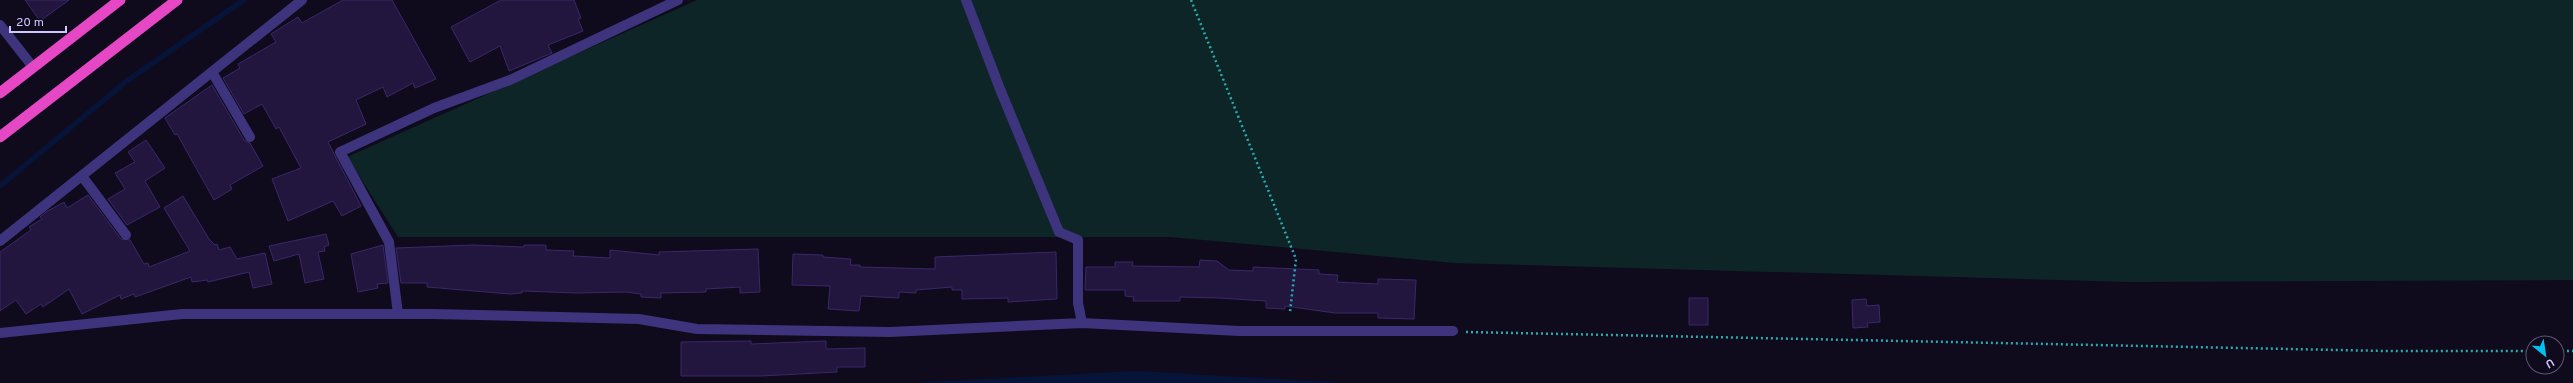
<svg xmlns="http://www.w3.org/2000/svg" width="2573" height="383" font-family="Overpass,sans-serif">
	<rect width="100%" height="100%" fill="#0f0b1c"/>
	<path fill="#0d2526" d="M 697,0 L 2573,0 L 2573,280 L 2129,282 L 1455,263 L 1170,237 L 398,237 L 347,157 Z"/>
	<path fill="#071439" d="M 1137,371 L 1347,383 L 919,383 L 926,382 Z"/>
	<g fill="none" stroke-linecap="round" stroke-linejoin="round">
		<path stroke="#071439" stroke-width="5.5" d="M 0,186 L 128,80 L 244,0"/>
	</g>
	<path fill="#22163e" stroke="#3b276b" d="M 25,0 L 69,0 L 40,21 Z
		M 343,0 L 392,0 L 436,79 L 415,88 L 413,83 L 387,97 L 383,87 L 356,100 L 366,124 L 328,142 L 361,206 L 342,216 L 333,201 L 288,221 L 272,179 L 301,168 L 279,127 L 276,129 L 262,104 L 244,114 L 223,78 L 240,68 L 238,64 L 276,42 L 271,34 L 298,17 L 302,23 Z
		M 501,0 L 574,0 L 581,18 L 578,19 L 583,31 L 548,45 L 552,53 L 509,71 L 500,46 L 470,62 L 451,27 Z
		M 212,85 L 244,140 L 250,143 L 263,166 L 230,185 L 232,189 L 214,200 L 177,134 L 175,135 L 165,118 Z
		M 146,140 L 165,168 L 145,181 L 160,207 L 127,225 L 108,199 L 125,189 L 115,173 L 135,162 L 128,152 Z
		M 88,195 L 121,239 L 130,240 L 144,264 L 148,263 L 149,267 L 190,251 L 164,208 L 183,196 L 209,239 L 215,245 L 217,244 L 219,250 L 230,247 L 237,259 L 265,253 L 272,284 L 253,288 L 249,272 L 208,282 L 207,280 L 192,282 L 191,277 L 135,297 L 134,294 L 121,299 L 120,295 L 82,314 L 69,289 L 43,307 L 41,304 L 26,314 L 16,300 L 0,311 L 0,252 L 31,230 L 29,227 L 42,219 L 40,217 L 46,212 L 64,202 L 67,208 Z
		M 326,234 L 329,245 L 324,247 L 325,251 L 318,252 L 324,279 L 305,283 L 299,254 L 274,261 L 269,246 Z
		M 383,245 L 388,283 L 377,284 L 378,288 L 358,292 L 351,254 Z
		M 473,245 L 524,247 L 524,245 L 546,245 L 546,250 L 574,251 L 573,256 L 610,258 L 610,250 L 659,255 L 659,252 L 758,249 L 760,292 L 740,293 L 740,287 L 706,289 L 706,292 L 661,293 L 661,298 L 641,297 L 641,294 L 626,292 L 576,293 L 522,291 L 522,293 L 510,294 L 427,287 L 427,283 L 401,283 L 396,248 Z
		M 1056,252 L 1057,299 L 1008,302 L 1008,298 L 962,299 L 962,290 L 952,290 L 952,287 L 916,290 L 916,293 L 899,292 L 899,298 L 861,296 L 859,311 L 828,309 L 830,286 L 792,285 L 793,254 L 823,255 L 823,257 L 851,259 L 850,265 L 860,265 L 860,267 L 935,269 L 935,257 Z
		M 1200,260 L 1217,261 L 1229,270 L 1253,271 L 1253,267 L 1319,270 L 1319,274 L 1338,275 L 1337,282 L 1378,284 L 1378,279 L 1416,280 L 1414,319 L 1378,318 L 1378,313 L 1335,313 L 1285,306 L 1285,309 L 1266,308 L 1266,301 L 1219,298 L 1180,297 L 1180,301 L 1133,301 L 1134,297 L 1125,296 L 1125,290 L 1085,290 L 1086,267 L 1115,267 L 1115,262 L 1133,262 L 1132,266 L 1199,267 Z
		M 1689,298 L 1708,298 L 1708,325 L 1689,325 Z
		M 1866,299 L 1867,306 L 1879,305 L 1880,322 L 1867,323 L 1868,327 L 1853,328 L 1852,300 Z
		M 751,341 L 751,344 L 826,341 L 826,349 L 865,348 L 865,367 L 837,367 L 837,372 L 761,376 L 681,376 L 681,342 Z"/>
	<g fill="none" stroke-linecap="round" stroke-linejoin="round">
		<path stroke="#29abb0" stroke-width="2.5" stroke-dasharray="2 3" stroke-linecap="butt" d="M 1191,0 L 1296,259 L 1290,312
			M 1466,332 L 2386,351 L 2533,351
			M 2557,351 L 2573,351"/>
		<path stroke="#3e347d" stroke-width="10" d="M 966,0 L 1000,89 L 1059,232 L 1078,240 L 1078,303 L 1082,323
			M 0,25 L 33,67
			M 212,72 L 250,137
			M 82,176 L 126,235
			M 0,241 L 302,0
			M 398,314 L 389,242 L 340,152 L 434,108 L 510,80 L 678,0
			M 0,333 L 182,314 L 434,314 L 639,319 L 697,329 L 890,332 L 1082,323 L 1239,331 L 1453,331"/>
		<path stroke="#e647c4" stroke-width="11" d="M 0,93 L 120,0
			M 0,137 L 177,0"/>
	</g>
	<g transform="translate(2545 355) rotate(150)"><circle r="19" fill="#0f0b1c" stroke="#5d5677"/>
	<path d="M0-3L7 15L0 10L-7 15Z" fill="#00c1f1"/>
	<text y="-6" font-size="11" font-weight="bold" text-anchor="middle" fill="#d2c6ff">U</text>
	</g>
	<path d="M10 26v6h56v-6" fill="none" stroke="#d2c6ff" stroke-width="2"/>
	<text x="16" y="26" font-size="12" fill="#d2c6ff" stroke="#0f0b1c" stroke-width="3" paint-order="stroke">20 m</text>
</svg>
